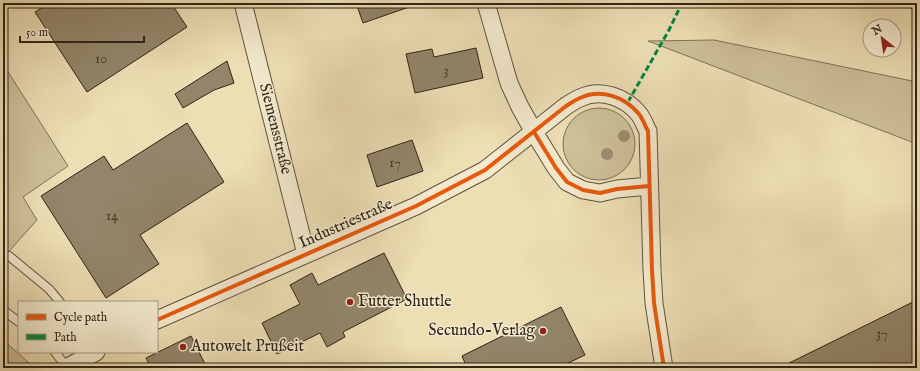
<svg xmlns="http://www.w3.org/2000/svg" width="920" height="371" font-family="'IM FELL English',serif">
	<rect width="100%" height="100%" fill="#eddeb4"/>
	<filter id="stains"><feTurbulence type="fractalNoise" baseFrequency=".005" numOctaves="4"/><feColorMatrix values="0 0 0 0 .2 0 0 0 0 .09 0 0 0 0 .02 0 0 0 .5 -.17"/></filter>
	<radialGradient id="worn" r=".72"><stop offset=".6" stop-color="#630" stop-opacity="0"/><stop offset="1" stop-color="#630" stop-opacity=".3"/></radialGradient>
	<path fill="#cdbf99" stroke="#7e7258" d="M 714,40 L 917,82 L 917,144 L 648,41 Z
		M 3,64 L 68,166 L 23,197 L 37,220 L 3,258 Z
		M563 144a36 36 0 1 1 72 0a36 36 0 1 1-72 0Z
		M 3,340 L 29,363 L 20,368 L 3,368 Z"/>
	<path fill="#928569" stroke="#2f2518" d="M 49,3 L 171,3 L 187,27 L 87,92 L 35,12 Z
		M 356,3 L 414,3 L 415,5 L 363,23 Z
		M 476,48 L 483,78 L 415,93 L 406,54 L 432,49 L 434,57 Z
		M 227,61 L 234,83 L 214,90 L 183,108 L 175,94 Z
		M 187,123 L 224,182 L 140,235 L 159,264 L 106,298 L 41,196 L 104,156 L 113,170 Z
		M 412,140 L 423,171 L 377,187 L 367,155 Z
		M 384,253 L 407,299 L 343,332 L 345,337 L 327,347 L 320,333 L 277,354 L 262,323 L 300,304 L 290,285 L 312,273 L 318,285 Z
		M 917,300 L 917,368 L 779,368 Z
		M 561,307 L 585,355 L 558,368 L 467,368 L 462,356 Z
		M 191,336 L 207,368 L 151,368 L 146,358 Z"/>
	<g fill="none" stroke-linecap="round" stroke-linejoin="round">
		<defs>
			<path id="service" d="M 9,256 L 49,289 L 60,302
				M 3,310 L 19,322
				M 55,352 L 67,368"/>
			<path id="minor" d="M 243,3 L 306,254
				M 486,3 L 509,83 L 520,107 L 534,132 L 556,168 L 567,182 L 583,190 L 600,193 L 617,189 L 649,186
				M 157,320 L 416,206 L 485,170 L 566,106 C 571,103 575,100 580,98 C 601,88 625,97 639,114 C 643,119 645,126 648,131 L 652,270 L 654,303 L 664,368
				M 66,368 L 96,352"/>
		</defs>
		<use href="#service" stroke="#5e533f" stroke-width="10"/>
		<use href="#minor" stroke="#5e533f" stroke-width="19"/>
		<use href="#service" stroke="#f3eace" stroke-width="8"/>
		<use href="#minor" stroke="#f3eace" stroke-width="17"/>
		<path stroke="#00873e" stroke-width="3" stroke-dasharray="6 3" stroke-linecap="butt" d="M 893,3 L 917,9
			M 628,102 L 669,30 L 682,3"/>
		<defs>
			<path id="cycleway" d="M 534,132 L 556,168 L 567,182 L 583,190 L 600,193 L 617,189 L 649,186
				M 157,320 L 416,206 L 485,170 L 566,106 C 571,103 575,100 580,98 C 601,88 625,97 639,114 C 643,119 645,126 648,131 L 652,270 L 654,303 L 664,368"/>
		</defs>
		<use href="#cycleway" stroke="#f3eace" stroke-width="6"/>
		<use href="#cycleway" stroke="#e8590c" stroke-width="4"/>
	</g>
	<g fill="#9a8e70">
		<circle cx="624" cy="136" r="6"/>
		<circle cx="607" cy="154" r="6"/>
	</g>
	<g fill="#8f2418" stroke="#f3eace" stroke-width="1.5">
		<circle cx="350" cy="302" r="4"/>
		<circle cx="543" cy="331" r="4"/>
		<circle cx="183" cy="347" r="4"/>
	</g>
	<g text-anchor="middle" dominant-baseline="central" stroke-width="3" stroke-linejoin="round" paint-order="stroke">
		<g font-size="14" fill="#483d2c">
			<text x="101" y="59">10</text>
			<text x="446" y="71">3</text>
			<text x="395" y="163">17</text>
			<text x="112" y="216">14</text>
			<text x="882" y="334">37</text>
		</g>
		<g font-size="16" fill="#2f2518" stroke="#f3eace">
			<text transform="translate(275 129) rotate(76)">Siemensstraße</text>
			<text transform="translate(346 224) rotate(-24)">Industriestraße</text>
		</g>
		<g font-size="16" fill="#2f2518" stroke="#f3eace" text-anchor="start">
			<text x="358" y="302">Futter Shuttle</text>
			<text x="535" y="331" text-anchor="end">Secundo-Verlag</text>
			<text x="191" y="347">Autowelt Prußeit</text>
		</g>
	</g>
	<rect width="920" height="371" fill="none" stroke="#eddeb4" stroke-width="16"/>
	<rect x="4" y="4" width="912" height="363" fill="none" stroke="#2f2518" stroke-width="2"/>
	<rect x="8" y="8" width="904" height="355" fill="none" stroke="#2f2518"/>
	<rect x="18" y="301" width="140" height="52" fill="#f3eace" stroke="#a59b85"/>
	<rect x="26" y="314" width="20" height="6" fill="#e8590c" stroke="#a59b85"/>
	<text x="54" y="321" font-size="12" fill="#2f2518">Cycle path</text>
	<rect x="26" y="334" width="20" height="6" fill="#00873e" stroke="#a59b85"/>
	<text x="54" y="341" font-size="12" fill="#2f2518">Path</text>
	<g transform="translate(882 38) rotate(330)"><circle r="19" fill="#f3eace" stroke="#a59b85"/>
	<path d="M0-3L7 15L0 10L-7 15Z" fill="#8f2418"/>
	<text y="-6" font-size="11" font-weight="bold" text-anchor="middle" fill="#2f2518">N</text>
	</g>
	<path d="M20 36v6h124v-6" fill="none" stroke="#2f2518" stroke-width="2"/>
	<text x="26" y="36" font-size="12" fill="#2f2518" stroke="#f3eace" stroke-width="3" paint-order="stroke">50 m</text>
	<rect width="100%" height="100%" filter="url(#stains)"/>
	<rect width="100%" height="100%" fill="url(#worn)"/>
</svg>
